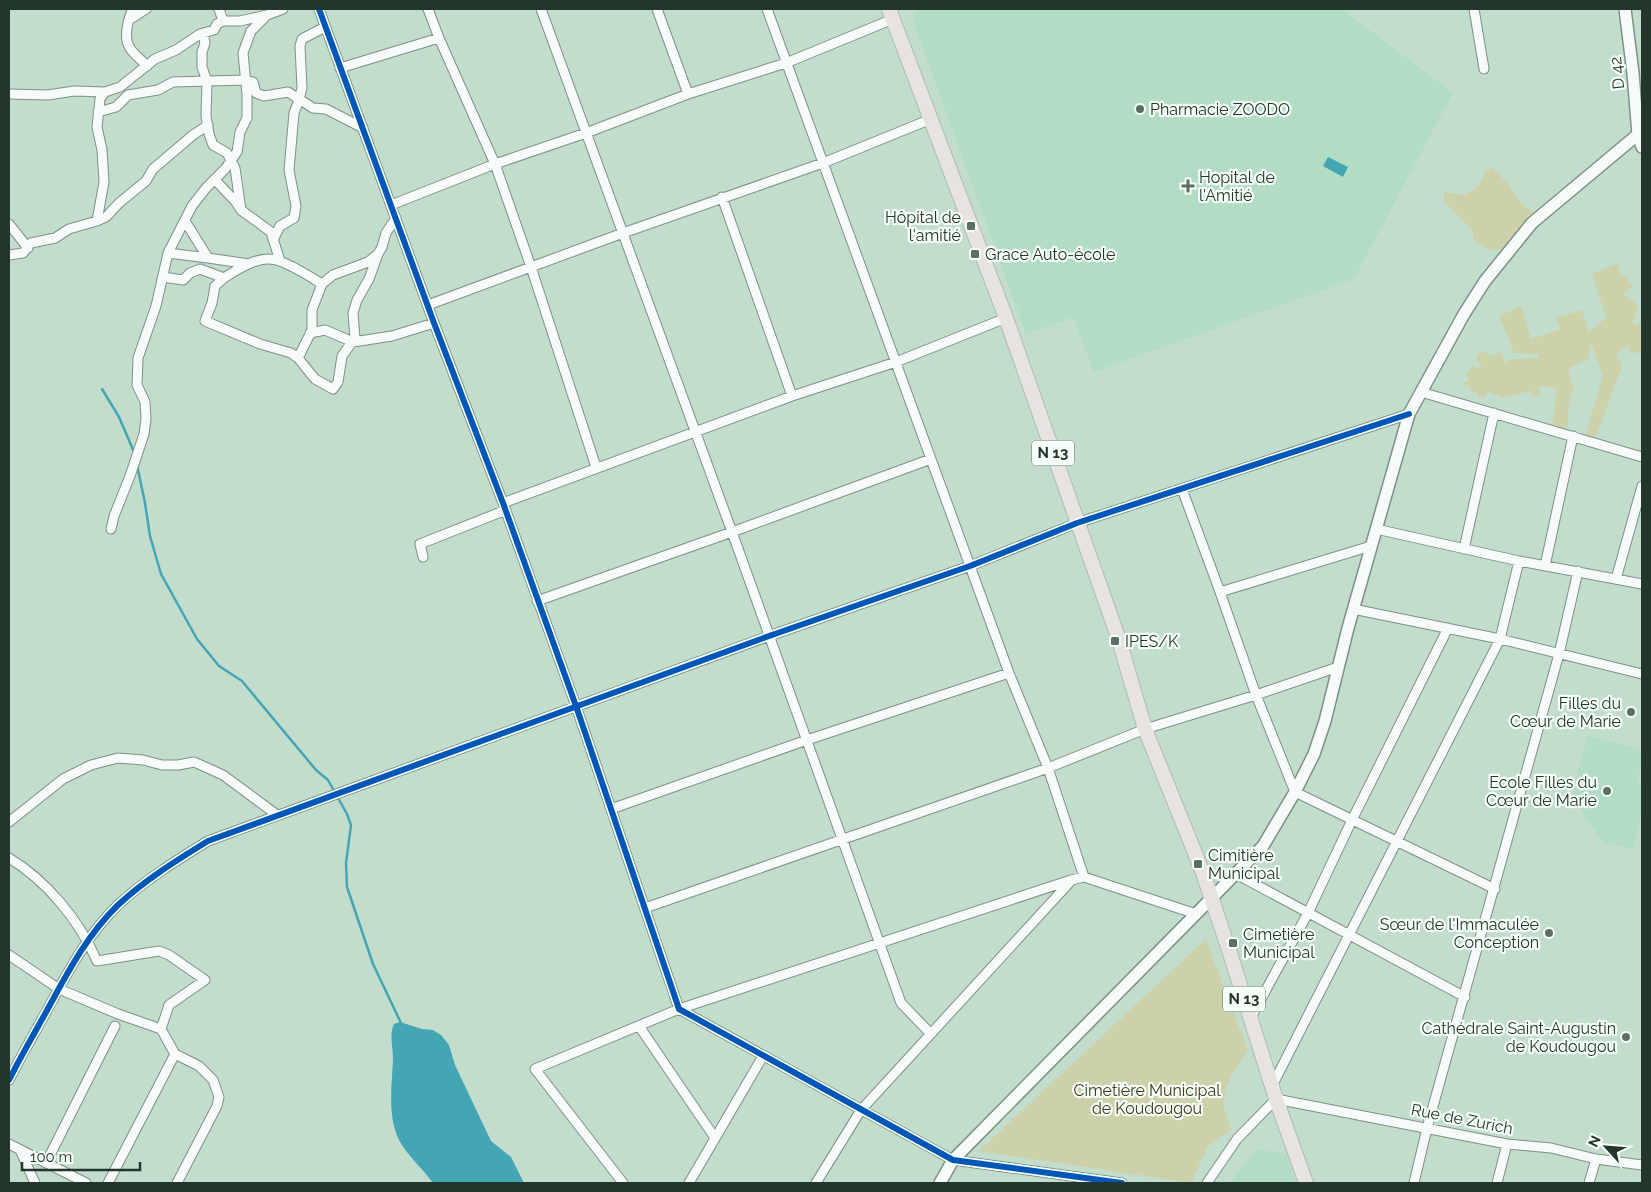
<svg xmlns="http://www.w3.org/2000/svg" width="1651" height="1192" font-family="Raleway,sans-serif">
	<rect width="100%" height="100%" fill="#c3ddcd"/>
	<path fill="#b2ddc4" d="M 919,9 L 1342,9 L 1453,93 L 1354,279 L 1094,372 L 1073,317 L 1026,334 L 912,18 Z
		M 1588,736 L 1642,750 L 1642,760 L 1637,783 L 1642,785 L 1642,814 L 1633,850 L 1603,842 L 1571,797 Z
		M 1256,1149 L 1286,1154 L 1296,1183 L 1230,1183 Z"/>
	<path fill="#ccd1a9" d="M 1491,167 C 1497,173 1504,178 1509,185 C 1520,198 1517,203 1534,212 L 1530,225 L 1517,231 L 1502,248 L 1492,251 L 1473,240 L 1473,231 L 1469,226 L 1444,202 L 1444,192 C 1450,193 1459,195 1465,194 C 1475,191 1483,183 1484,173 Z
		M 1618,264 L 1620,276 L 1623,274 L 1634,286 L 1623,294 L 1638,305 L 1633,322 L 1634,325 L 1642,323 L 1642,351 L 1631,354 L 1628,345 L 1616,354 L 1622,366 L 1597,434 L 1590,438 L 1586,433 L 1603,376 L 1591,343 L 1588,360 L 1568,368 L 1574,392 L 1570,394 L 1567,430 L 1552,426 L 1557,388 L 1538,386 L 1541,393 L 1532,397 L 1531,391 L 1502,398 L 1501,395 L 1494,395 L 1489,392 L 1484,398 L 1479,396 L 1475,391 L 1473,393 L 1468,385 L 1463,385 L 1464,382 L 1469,382 L 1468,377 L 1464,376 L 1471,370 L 1470,367 L 1473,365 L 1478,369 L 1482,367 L 1479,365 L 1482,363 L 1477,362 L 1476,357 L 1482,351 L 1493,356 L 1501,352 L 1505,364 L 1510,359 L 1538,358 L 1538,354 L 1514,353 L 1499,316 L 1521,306 L 1531,339 L 1561,329 L 1555,318 L 1582,310 L 1588,332 L 1606,318 L 1592,273 Z
		M 1206,939 L 1248,1051 C 1237,1067 1222,1086 1224,1106 C 1225,1114 1229,1122 1231,1130 L 1208,1146 L 1191,1183 L 979,1151 Z"/>
	<path fill="#44a6b4" d="M 1328,157 L 1348,167 L 1343,177 L 1323,166 Z
		M 400,1022 L 422,1029 L 433,1030 L 441,1035 L 449,1045 L 455,1065 L 491,1141 L 511,1157 L 524,1183 L 433,1183 C 423,1169 406,1154 399,1140 C 387,1115 392,1085 393,1059 C 393,1047 389,1035 394,1024 Z"/>
	<g fill="none" stroke-linecap="round" stroke-linejoin="round">
		<path stroke="#44a6b4" stroke-width="2.5" d="M 102,389 L 119,417 L 134,452
			M 137,465 L 145,503 L 150,536 L 161,574 L 197,639 L 219,666 L 242,681 L 316,770 L 328,780 L 347,814 L 351,825 L 346,863 L 347,887 L 373,964 L 401,1023"/>
		<defs>
			<path id="minor" d="M 133,9 C 128,19 123,38 130,48 C 134,55 142,60 147,66
				M 219,9 L 223,21
				M 319,9 L 434,323 L 503,503 L 576,706 L 679,1009 L 953,1160 L 1122,1183
				M 428,9 L 439,38 L 495,164 L 531,267 L 596,467
				M 541,9 L 732,532 L 901,1003 L 931,1034
				M 657,9 L 688,94
				M 767,9 L 970,566 L 1009,673 L 1048,768 L 1084,877
				M 1474,9 L 1484,69
				M 129,20 L 146,9
				M 203,34 L 205,43 L 202,52 L 202,67 L 207,81 L 206,116 L 209,134 L 213,145 L 227,153 L 235,168 L 241,210
				M 340,68 L 439,38
				M 9,94 L 48,95 L 74,91 L 105,92
				M 98,112 L 116,107 L 128,95 L 158,90 L 173,82 L 246,80 L 253,82 L 256,93 L 264,96 L 288,92 L 313,108 L 326,109 L 363,128
				M 215,180 L 236,202 L 241,210 L 271,232 L 280,261
				M 722,197 L 792,396
				M 391,205 L 495,164 L 586,133 L 688,94 L 786,63 L 893,19
				M 97,221 L 104,182 L 102,150 L 97,127 L 100,99 L 105,92 L 120,87 L 155,59 L 176,50 L 200,34 L 214,30 L 217,24 L 223,21 L 240,21 L 267,15
				M 185,221 L 208,258 L 249,264
				M 9,224 L 28,248
				M 273,240 L 280,226 L 294,218 L 296,206 L 289,170 L 294,113 L 299,100 L 302,88 L 300,46 L 302,39 L 325,27
				M 168,253 L 208,258
				M 9,255 L 23,253 L 31,243 L 55,238 L 69,229 L 97,221 L 106,217 L 119,203 L 146,181 L 153,169 L 193,135 L 208,125
				M 163,277 L 183,280 L 190,273 L 200,269 L 224,278 C 238,269 259,255 276,260 C 291,264 309,276 322,284
				M 224,278 L 215,286 L 212,303 L 205,321 L 260,344 L 291,353 L 298,358 L 315,379 L 333,389 L 338,382 L 342,356 L 355,338 L 353,313 L 357,300 L 369,279 L 378,254
				M 428,305 L 623,233 L 823,163 L 931,119
				M 310,333 L 325,330 L 353,342 L 392,336 L 434,323
				M 298,358 L 312,330 L 312,310 L 322,284 L 333,275 L 368,262 L 378,254 L 382,247 L 386,233 L 396,218
				M 1421,392 L 1642,457
				M 1182,489 L 1220,592 L 1256,695 L 1295,792 L 1495,889
				M 503,503 L 792,396 L 896,362 L 1006,318
				M 111,529 L 114,516 L 130,476 L 144,434 L 146,419 L 145,402 L 137,385 L 138,358 L 156,306 L 168,253 L 192,206 L 206,188 L 225,169 L 237,152 L 240,132 L 247,118 L 247,94 L 243,53 L 251,31 L 267,15 L 283,9
				M 1376,529 L 1519,561 L 1642,584
				M 1464,549 L 1494,413
				M 423,557 L 420,544 L 506,510
				M 1545,566 L 1573,436
				M 1616,579 L 1642,486
				M 1220,592 L 1371,546
				M 537,601 L 732,532 L 931,459
				M 1353,609 L 1500,639 L 1642,674
				M 611,809 L 807,740 L 1009,673
				M 9,822 L 63,779 L 91,765 L 118,758 L 143,760 L 162,765 L 178,765 L 194,762 L 223,775 L 277,815
				M 9,858 C 47,881 79,920 97,961 L 159,951 L 169,955 L 205,980 L 169,1005 L 161,1029
				M 1236,874 L 1465,997
				M 645,908 L 1048,768 L 1145,729 L 1256,695 L 1338,667
				M 9,955 L 59,989 L 118,1014 L 161,1029 L 175,1054 L 199,1066 L 213,1080 L 219,1097 L 217,1106 L 177,1183
				M 1250,1019 L 1308,913 L 1352,820 L 1448,628
				M 639,1026 L 715,1138
				M 9,1080 C 22,1054 37,1029 51,1003 C 70,968 89,933 118,905 C 145,880 177,860 208,841 L 769,636 L 970,566 L 1077,523 L 1409,414
				M 1272,1086 L 1500,639 L 1519,561
				M 9,1144 L 86,1183
				M 20,1150 L 35,1183
				M 46,1163 L 115,1026
				M 108,1183 L 175,1054
				M 623,1183 L 535,1069 L 679,1009 L 1071,880 L 1084,877 L 1196,914
				M 689,1183 L 763,1056
				M 816,1183 L 861,1110 L 1070,882
				M 1207,1183 L 1237,1139 L 1276,1099 L 1507,1144 L 1551,1148 L 1596,1159 L 1642,1165
				M 1414,1183 L 1427,1128 L 1559,654 L 1578,571
				M 1497,1183 L 1507,1144
				M 1589,1183 L 1596,1159"/>
			<path id="tertiary" d="M 1625,9 L 1633,73 L 1638,135 L 1642,147
				M 940,1183 L 953,1160 L 1263,846 L 1295,792 L 1314,754 L 1325,721 L 1348,628 L 1409,414 L 1464,314 L 1485,281 L 1532,223 L 1642,131"/>
			<path id="primary" d="M 889,9 L 1006,318 L 1119,640 L 1145,729 L 1203,873 L 1228,947 L 1276,1099 L 1306,1183"/>
		</defs>
		<use href="#minor" stroke="#7d9185" stroke-width="11"/>
		<use href="#tertiary" stroke="#7d9185" stroke-width="14"/>
		<use href="#primary" stroke="#aebcb3" stroke-width="16"/>
		<use href="#minor" stroke="#f6faf8" stroke-width="9"/>
		<use href="#tertiary" stroke="#f6faf8" stroke-width="11"/>
		<use href="#primary" stroke="#e7e4df" stroke-width="14"/>
		<defs>
			<path id="cycleway" d="M 319,9 L 434,323 L 503,503 L 576,706 L 679,1009 L 953,1160 L 1122,1183
				M 9,1080 C 22,1054 37,1029 51,1003 C 70,968 89,933 118,905 C 145,880 177,860 208,841 L 769,636 L 970,566 L 1077,523 L 1409,414"/>
		</defs>
		<use href="#cycleway" stroke="#f5fef8" stroke-width="9"/>
		<use href="#cycleway" stroke="#0057b8" stroke-width="6"/>
	</g>
	<g fill="#5b7064" stroke="#f5fef8" stroke-width="2">
		<circle cx="1140" cy="109" r="5"/>
		<path d="M1185.5 178.5h5v5h5v5h-5v5h-5v-5h-5v-5h5z"/>
		<rect x="966" y="221" width="10" height="10" rx="2.5"/>
		<rect x="970" y="249" width="10" height="10" rx="2.5"/>
		<rect x="1110" y="636" width="10" height="10" rx="2.5"/>
		<circle cx="1631" cy="712" r="5"/>
		<circle cx="1607" cy="791" r="5"/>
		<rect x="1193" y="859" width="10" height="10" rx="2.5"/>
		<circle cx="1549" cy="933" r="5"/>
		<rect x="1228" y="938" width="10" height="10" rx="2.5"/>
		<circle cx="1626" cy="1037" r="5"/>
	</g>
	<g text-anchor="middle" dominant-baseline="central" stroke-width="4.5" stroke-linejoin="round" paint-order="stroke">
		<g fill="#f5fef8" stroke="#627268" stroke-width="1">
			<rect x="1032" y="440.5" width="42" height="25" rx="4"/>
			<rect x="1223" y="986.5" width="42" height="25" rx="4"/>
		</g>
		<g font-size="15" font-weight="bold" fill="#23362b">
			<text x="1053" y="453">N 13</text>
			<text x="1244" y="999">N 13</text>
		</g>
		<g font-size="16" fill="#23362b" stroke="#f5fef8">
			<text transform="translate(1617 73) rotate(-96)">D 42</text>
			<text transform="translate(1462 1119) rotate(11)">Rue de Zurich</text>
		</g>
		<g font-size="16" fill="#23362b" stroke="#f5fef8" text-anchor="start">
			<text x="1150" y="109">Pharmacie ZOODO</text>
			<text x="1199" y="177">Hopital de<tspan x="1199" dy="18">l'Amitié</tspan></text>
			<text x="961" y="217" text-anchor="end">Hôpital de<tspan x="961" dy="18">l'amitié</tspan></text>
			<text x="985" y="254">Grace Auto-école</text>
			<text x="1125" y="641">IPES/K</text>
			<text x="1621" y="703" text-anchor="end">Filles du<tspan x="1621" dy="18">Cœur de Marie</tspan></text>
			<text x="1597" y="782" text-anchor="end">Ecole Filles du<tspan x="1597" dy="18">Cœur de Marie</tspan></text>
			<text x="1208" y="855">Cimitière<tspan x="1208" dy="18">Municipal</tspan></text>
			<text x="1539" y="924" text-anchor="end">Sœur de l'Immaculée<tspan x="1539" dy="18">Conception</tspan></text>
			<text x="1243" y="934">Cimetière<tspan x="1243" dy="18">Municipal</tspan></text>
			<text x="1616" y="1028" text-anchor="end">Cathédrale Saint-Augustin<tspan x="1616" dy="18">de Koudougou</tspan></text>
		</g>
		<g font-size="16" fill="#413a16" stroke="#f5fef8">
			<text x="1147" y="1090">Cimetière Municipal<tspan x="1147" dy="18">de Koudougou</tspan></text>
		</g>
	</g>
	<rect width="1651" height="1192" fill="none" stroke="#23362b" stroke-width="20"/>
	<g transform="translate(1606 1147) rotate(296)" stroke="#f5fef8" stroke-width="4" paint-order="stroke">
	<path d="M0-4L9 19L0 12L-9 19Z" fill="#23362b"/>
	<text y="-8" font-size="14" font-weight="bold" text-anchor="middle" fill="#23362b">N</text>
	</g>
	<path d="M22 1162v8h118v-8" fill="none" stroke="#23362b" stroke-width="2.5"/>
	<text x="30" y="1162" font-size="15" fill="#23362b" stroke="#f5fef8" stroke-width="4" paint-order="stroke">100 m</text>
</svg>
